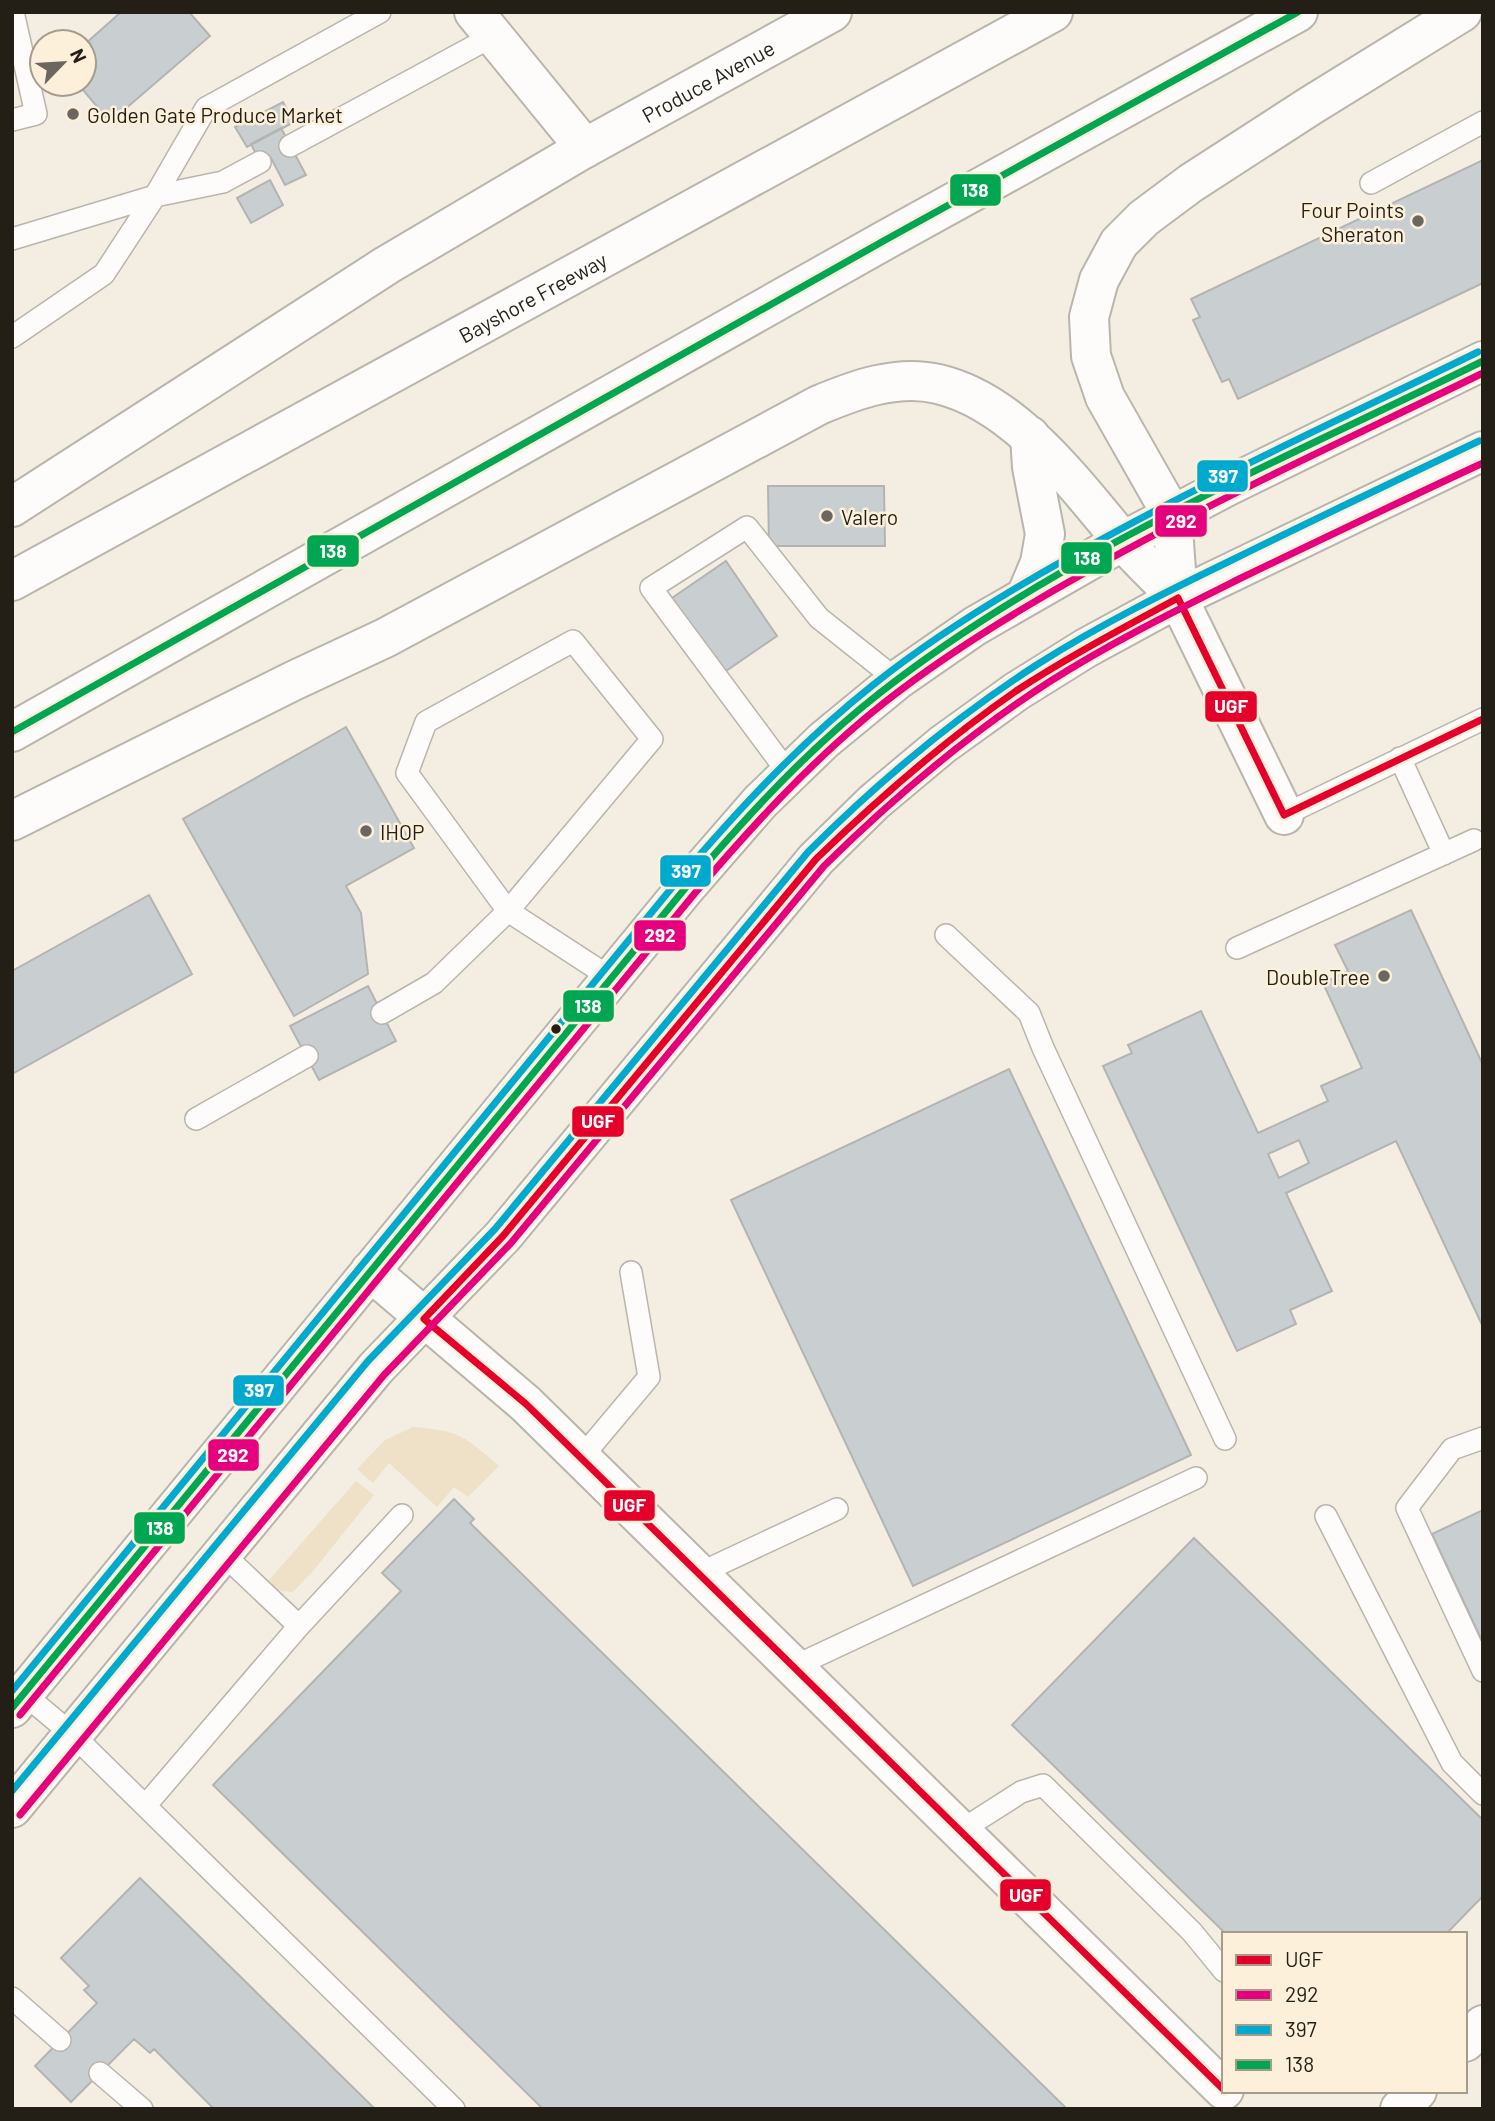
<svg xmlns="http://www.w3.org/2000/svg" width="1495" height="2121" font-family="Barlow,sans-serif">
	<rect width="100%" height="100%" fill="#f4eee2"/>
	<path fill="#eee1c7" d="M 413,1427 C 460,1431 463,1435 499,1466 L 468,1497 L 454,1487 L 437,1507 L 389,1463 L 373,1483 L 357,1469 L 385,1440 Z
		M 356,1481 L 374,1495 L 313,1571 L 293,1592 L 279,1591 L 269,1580 Z"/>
	<path fill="#c9cfd0" stroke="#b3b4b2" stroke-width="2" fill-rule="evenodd" d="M 121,12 L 189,12 L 210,36 L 110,122 L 78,84 L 84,84 L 84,45 Z
		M 283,102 L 294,122 L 247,147 L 235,127 Z
		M 281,128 L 306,175 L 285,185 L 271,158 L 261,164 L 251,144 Z
		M 1483,160 L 1483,283 L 1238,399 L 1229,379 L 1222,382 L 1193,320 L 1200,317 L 1191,299 Z
		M 270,180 L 283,205 L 251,223 L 237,198 Z
		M 768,486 L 884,486 L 885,546 L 769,546 Z
		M 726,561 L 777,636 L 723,673 L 672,598 Z
		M 346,727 L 414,848 L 346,886 L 361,913 L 368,974 L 294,1016 L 183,819 Z
		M 149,895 L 192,974 L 12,1074 L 12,971 Z
		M 1411,910 L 1483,1065 L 1483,1327 L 1396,1141 L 1286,1193 L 1332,1291 L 1290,1310 L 1296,1324 L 1237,1351 L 1103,1066 L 1132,1053 L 1128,1045 L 1201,1011 L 1258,1133 L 1328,1101 L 1321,1086 L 1362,1068 L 1323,983 L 1348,971 L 1335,945 ZM 1299,1140 L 1309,1163 L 1279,1178 L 1268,1154 Z
		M 368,986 L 396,1041 L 319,1080 L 290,1026 Z
		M 1009,1069 L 1191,1455 L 913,1586 L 731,1200 Z
		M 454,1499 L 474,1519 L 470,1523 L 1067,2109 L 543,2109 L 213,1785 L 401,1591 L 382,1573 Z
		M 1483,1510 L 1483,1643 L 1432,1534 Z
		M 1194,1538 L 1483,1820 L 1483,1896 L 1446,1934 L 1226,1934 L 1012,1725 Z
		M 140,1878 L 375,2109 L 214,2109 L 154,2049 L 150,2053 L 134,2039 L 71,2102 L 35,2066 L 97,2003 L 84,1990 L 89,1986 L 61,1958 Z"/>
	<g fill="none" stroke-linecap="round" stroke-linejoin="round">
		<defs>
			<path id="service" d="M 12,120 L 36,114 L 13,12
				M 290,146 L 493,36
				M 1371,183 L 1483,122
				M 12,239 L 155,196 L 223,182 L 260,162
				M 12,337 L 104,274 L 155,196 L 206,108 L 380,12
				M 1400,758 L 1444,854
				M 789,774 L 651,588 L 747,527 L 819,618 L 897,680
				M 1284,815 L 1483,719
				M 946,935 L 1029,1013 L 1043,1048 L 1225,1439
				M 1237,948 L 1474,840
				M 382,1013 L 434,983 L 508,911 L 407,773 L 426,722 L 573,641 L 652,739 L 508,911 L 611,978
				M 196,1119 L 307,1056
				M 1483,1438 L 1452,1449 L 1407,1508 L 1483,1671
				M 581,1458 L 649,1377 L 631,1272
				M 1326,1516 L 1452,1763 L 1483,1794
				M 223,1554 L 299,1626 L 402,1515
				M 698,1574 L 837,1509
				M 793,1667 L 1196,1478
				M 24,1694 L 73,1735 L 454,2109
				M 146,1805 L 299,1626
				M 960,1831 L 1021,1792 L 1043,1785 L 1192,1932 L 1224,1971
				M 12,1998 L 60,2040
				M 100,2073 L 142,2109"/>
			<path id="minor" d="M 474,12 L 585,148
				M 1178,598 L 1284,815
				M 1465,2042 L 1483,2025
				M 1400,2109 L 1417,2091"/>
			<path id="tertiary" d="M 370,1271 L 526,1404 L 1224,2090
				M 12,1708 L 687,886 L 760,802 L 824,740 L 897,680 L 975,626 L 1123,541
				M 12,1808 L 376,1368 L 503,1236 L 816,859 L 874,802 L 942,745 L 1017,691 L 1086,648 L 1178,598"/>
			<g id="primary">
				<path id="s1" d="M 585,148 L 832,12"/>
				<path d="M 1123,541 L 1226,487 L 1483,361"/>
				<path d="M 1178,598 L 1483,451"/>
			</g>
			<g id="motorway">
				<path d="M 12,507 L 387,265 L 585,148"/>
				<path id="s2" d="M 12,581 L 1053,12"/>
				<path d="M 1026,596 L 1040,563 L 1045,534 L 1032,467 L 1030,436"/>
				<path d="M 1178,598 L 1172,515 L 1105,397 L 1091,356 L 1089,317 L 1099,280 L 1119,243 L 1144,218 L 1191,183 L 1310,106 L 1462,12"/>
				<path d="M 12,732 L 887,239 L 1298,12"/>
				<path d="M 12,821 L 293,681 L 385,638 L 819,405 C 855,390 897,374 938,384 C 1015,402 1073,482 1122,540 C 1139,560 1159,578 1178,598"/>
			</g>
		</defs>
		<use href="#service" stroke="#bab5ac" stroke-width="24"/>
		<use href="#minor" stroke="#bab5ac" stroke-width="42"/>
		<use href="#tertiary" stroke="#bab5ac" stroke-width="42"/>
		<use href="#primary" stroke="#bab5ac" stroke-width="42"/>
		<use href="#motorway" stroke="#bab5ac" stroke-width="42"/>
		<use href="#service" stroke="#fdfcfb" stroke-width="21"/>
		<use href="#minor" stroke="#fdfcfb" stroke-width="38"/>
		<use href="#tertiary" stroke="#fdfcfb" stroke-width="38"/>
		<use href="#primary" stroke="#fdfcfb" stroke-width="38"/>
		<use href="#motorway" stroke="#fdfcfb" stroke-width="38"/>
		<defs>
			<path id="bus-1" d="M 1178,598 L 1284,815
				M 1284,815 L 1483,719
				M 424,1319 L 526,1404 L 1224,2090
				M 424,1319 L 503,1236 L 816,859 C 879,798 944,741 1016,691 C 1068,657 1123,628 1178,598"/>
			<path id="bus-2" d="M 20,1715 L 695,893 C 754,824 814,758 885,702 C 946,654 1013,613 1081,575 C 1211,501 1348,439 1483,373
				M 20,1815 L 384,1375 L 511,1243 L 824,866 C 893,798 967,735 1049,682 C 1110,643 1175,611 1239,579 C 1320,540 1401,501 1483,463"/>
			<path id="bus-3" d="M 12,1691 L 679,879 C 739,809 800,743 873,685 C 933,637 1000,596 1068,558 C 1201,483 1341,419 1478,352
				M 12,1791 L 368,1361 L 495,1229 L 808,852 C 878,782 954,718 1038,664 C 1101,624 1168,591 1234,559 C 1315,519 1397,480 1479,441"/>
			<path id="bus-4" d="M 12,732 L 887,239 L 1298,12
				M 12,1708 L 687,886 C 747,816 808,749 881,692 C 1059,553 1281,461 1483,361"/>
		</defs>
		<use href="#bus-1" stroke="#fcf0da" stroke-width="12"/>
		<use href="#bus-2" stroke="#fcf0da" stroke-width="12"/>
		<use href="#bus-3" stroke="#fcf0da" stroke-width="12"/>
		<use href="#bus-4" stroke="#fcf0da" stroke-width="12"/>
		<use href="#bus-1" stroke="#e4002b" stroke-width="7"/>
		<use href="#bus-2" stroke="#e5007d" stroke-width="7"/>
		<use href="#bus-3" stroke="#00a9ce" stroke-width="7"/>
		<use href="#bus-4" stroke="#00a651" stroke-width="7"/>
	</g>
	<g fill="#6c675e" stroke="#fcf0da" stroke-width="2.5">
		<circle cx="73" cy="114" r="7"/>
		<circle cx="1418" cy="221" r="7"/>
		<circle cx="827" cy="516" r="7"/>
		<circle cx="366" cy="831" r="7"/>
		<circle cx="1384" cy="976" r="7"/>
	</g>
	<circle fill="#231f17" stroke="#fcf0da" stroke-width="2.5" cx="556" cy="1029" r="6"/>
	<g text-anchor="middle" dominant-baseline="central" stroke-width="5" stroke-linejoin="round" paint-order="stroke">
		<g font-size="21" fill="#231f17" stroke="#fcf0da">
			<text stroke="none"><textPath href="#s1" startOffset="140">Produce Avenue</textPath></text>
			<text stroke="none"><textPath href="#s2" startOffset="593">Bayshore Freeway</textPath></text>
		</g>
		<g font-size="21" fill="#231f17" stroke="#fcf0da" text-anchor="start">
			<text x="87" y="114">Golden Gate Produce Market</text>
			<text x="1404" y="209" text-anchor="end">Four Points<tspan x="1404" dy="24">Sheraton</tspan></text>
			<text x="841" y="516">Valero</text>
			<text x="380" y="831">IHOP</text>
			<text x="1370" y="976" text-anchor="end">DoubleTree</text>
		</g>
	</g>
	<g stroke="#fcf0da" stroke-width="2.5">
		<rect x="949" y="173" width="53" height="34" rx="7" fill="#00a651"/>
		<rect x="1196" y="459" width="53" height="34" rx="7" fill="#00a9ce"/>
		<rect x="1154" y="504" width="54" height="34" rx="7" fill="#e5007d"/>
		<rect x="306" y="534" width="54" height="34" rx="7" fill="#00a651"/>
		<rect x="1060" y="541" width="53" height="34" rx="7" fill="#00a651"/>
		<rect x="1204" y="690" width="54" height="33" rx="7" fill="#e4002b"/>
		<rect x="659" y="854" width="53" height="34" rx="7" fill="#00a9ce"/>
		<rect x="633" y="919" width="54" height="33" rx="7" fill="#e5007d"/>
		<rect x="562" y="989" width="53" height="34" rx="7" fill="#00a651"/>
		<rect x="571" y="1105" width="54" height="33" rx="7" fill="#e4002b"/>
		<rect x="232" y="1374" width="53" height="33" rx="7" fill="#00a9ce"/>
		<rect x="207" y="1438" width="53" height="34" rx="7" fill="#e5007d"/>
		<rect x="603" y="1489" width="53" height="33" rx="7" fill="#e4002b"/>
		<rect x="133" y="1511" width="53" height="34" rx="7" fill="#00a651"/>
		<rect x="999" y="1878" width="53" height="34" rx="7" fill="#e4002b"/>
	</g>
	<g font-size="19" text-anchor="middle" font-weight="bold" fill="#fff">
		<text x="975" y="197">138</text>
		<text x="1223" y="483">397</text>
		<text x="1181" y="528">292</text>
		<text x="333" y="558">138</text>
		<text x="1087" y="565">138</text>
		<text x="1231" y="713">UGF</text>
		<text x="686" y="878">397</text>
		<text x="660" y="942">292</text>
		<text x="588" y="1013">138</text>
		<text x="598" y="1128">UGF</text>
		<text x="259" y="1397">397</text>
		<text x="233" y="1462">292</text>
		<text x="629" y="1512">UGF</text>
		<text x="160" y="1535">138</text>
		<text x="1026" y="1902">UGF</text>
	</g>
	<rect width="1495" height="2121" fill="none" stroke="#231f17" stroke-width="28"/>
	<rect x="1222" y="1932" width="245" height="161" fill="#fcf0da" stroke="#a59c8c" stroke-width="2"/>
	<rect x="1236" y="1955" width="35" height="10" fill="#e4002b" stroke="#a59c8c" stroke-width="2"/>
	<text x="1285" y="1967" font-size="21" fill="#231f17">UGF</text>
	<rect x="1236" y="1990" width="35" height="10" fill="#e5007d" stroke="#a59c8c" stroke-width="2"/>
	<text x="1285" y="2002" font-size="21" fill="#231f17">292</text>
	<rect x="1236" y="2025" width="35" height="10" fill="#00a9ce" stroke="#a59c8c" stroke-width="2"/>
	<text x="1285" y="2037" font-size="21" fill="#231f17">397</text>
	<rect x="1236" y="2060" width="35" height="10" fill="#00a651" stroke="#a59c8c" stroke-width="2"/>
	<text x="1285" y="2072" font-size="21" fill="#231f17">138</text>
	<g transform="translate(63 63) rotate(65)"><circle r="33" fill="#fcf0da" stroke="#a59c8c" stroke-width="2"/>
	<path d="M0-5L12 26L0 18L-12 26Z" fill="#6c675e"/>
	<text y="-10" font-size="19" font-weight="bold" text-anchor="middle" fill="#231f17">N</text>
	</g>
</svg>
